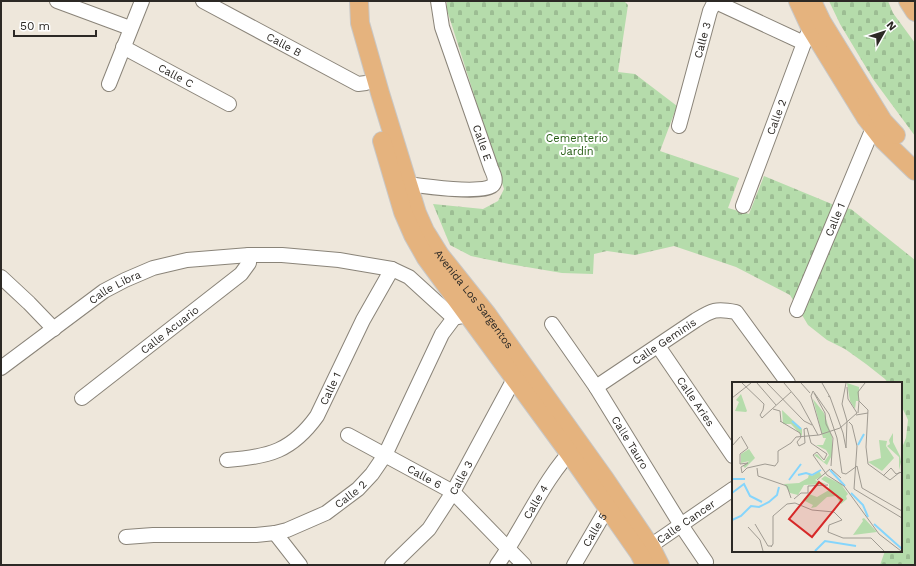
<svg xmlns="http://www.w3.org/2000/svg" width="916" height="566" font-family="'Work Sans',sans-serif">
	<defs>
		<pattern id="cemetery-stones" width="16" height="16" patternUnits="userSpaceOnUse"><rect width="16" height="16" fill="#b5dcab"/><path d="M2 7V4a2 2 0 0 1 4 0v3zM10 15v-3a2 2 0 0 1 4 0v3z" fill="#9cbd93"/></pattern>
	</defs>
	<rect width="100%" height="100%" fill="#eee7db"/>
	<path fill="url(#cemetery-stones)" d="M 447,1 L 624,1 L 628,5 L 618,72 L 635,74 L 677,106 L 660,151 L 739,178 L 728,208 L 749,214 L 764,176 L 839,207 L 851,209 L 915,260 L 915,565 L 880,565 L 885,551 L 901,551 L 901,450 L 906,438 L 908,420 L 901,405 L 901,383 L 888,383 L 885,379 L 866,364 L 845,349 L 827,340 L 808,325 L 790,295 L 736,267 L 674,246 L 635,255 L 607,251 L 594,254 L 593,274 L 562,273 L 509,264 L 471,256 L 450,245 L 433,204 L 483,209 L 498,201 L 504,189 L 447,10 Z
		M 829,1 L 888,1 L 893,13 L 915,43 L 915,136 L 873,79 L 840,24 Z"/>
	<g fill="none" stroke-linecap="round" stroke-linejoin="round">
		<defs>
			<g id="minor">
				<path d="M 57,1 L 130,28"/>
				<path id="s1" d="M 203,1 L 358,84 L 366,83"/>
				<path id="s2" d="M 123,47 L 229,104"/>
				<path d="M 109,84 L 142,1"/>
				<path id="s3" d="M 679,126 L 710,11 L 713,5 L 718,3 L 804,43"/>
				<path d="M 399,181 L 408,184 C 422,186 485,195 493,185 C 497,180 493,173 491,168 L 442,27 L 438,1"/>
				<path id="s4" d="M 743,206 L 807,35"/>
				<path d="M 1,277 L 29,303 L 54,329"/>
				<path id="s5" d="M 797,310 L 873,128"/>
				<path id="s6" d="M 552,324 L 596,387 L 681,525 L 706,562"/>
				<path id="s7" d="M 658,346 L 733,456"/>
				<path id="s8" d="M 1,368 L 104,291 L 125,280 L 153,268 L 187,260 L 249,255 L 282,255 L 339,260 L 392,269 L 409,277 L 454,318"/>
				<path id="s9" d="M 596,387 L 696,320 C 712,310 716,308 736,312 L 788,383"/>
				<path id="s10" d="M 82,398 L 241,274 L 249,263 L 249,255"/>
				<path id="s11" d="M 348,435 L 453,492 L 524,565"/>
				<path id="s12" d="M 227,460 C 269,457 292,451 317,416 L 363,320 L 392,269"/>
				<path d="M 275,533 L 300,565"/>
				<path id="s13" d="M 126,537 L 153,535 L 256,535 L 275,533 L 287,530 L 326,513 L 358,489 L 372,474 L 385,455 L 442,334 L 454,318 L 463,316"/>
				<path id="s14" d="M 643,551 L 733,489"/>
				<path id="s15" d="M 392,565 L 429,529 L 453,492 L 514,379"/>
				<path id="s16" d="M 497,565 C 525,526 543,479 576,446"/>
				<path id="s17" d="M 574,565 L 612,500"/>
			</g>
			<g id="major">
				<path id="s18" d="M 359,1 L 360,23 L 380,93 L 408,184 L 417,213 L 425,231 L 440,255 L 487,314 L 605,479 L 651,547 L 660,565"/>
				<path d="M 798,1 L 810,27 L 866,118 L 883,140 L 915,171"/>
				<path d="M 812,1 L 822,22 L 883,121 L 896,135"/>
				<path d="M 908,1 L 915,12"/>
				<path d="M 382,141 L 403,212 L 413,235 L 426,258 L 569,453 L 639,553 L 645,565"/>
			</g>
		</defs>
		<use href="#minor" stroke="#8a8479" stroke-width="16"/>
		<use href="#major" stroke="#c8c7c6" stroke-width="20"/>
		<use href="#minor" stroke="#fff" stroke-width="14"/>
		<use href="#major" stroke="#e5b37e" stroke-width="18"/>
	</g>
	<g text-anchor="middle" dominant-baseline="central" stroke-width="4" stroke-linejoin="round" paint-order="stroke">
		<g font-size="11" fill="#2c2925" stroke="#fff">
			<text stroke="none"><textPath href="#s3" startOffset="89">Calle 3</textPath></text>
			<text stroke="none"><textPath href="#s1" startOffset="92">Calle B</textPath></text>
			<text stroke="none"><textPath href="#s2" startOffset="60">Calle C</textPath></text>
			<text stroke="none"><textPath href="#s4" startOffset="95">Calle 2</textPath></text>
			<text transform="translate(482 143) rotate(71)">Calle E</text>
			<text stroke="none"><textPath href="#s5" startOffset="98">Calle 1</textPath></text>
			<text stroke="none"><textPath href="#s8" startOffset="140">Calle Libra</textPath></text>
			<text stroke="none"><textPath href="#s18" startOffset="324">Avenida Los Sargentos</textPath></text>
			<text stroke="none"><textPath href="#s10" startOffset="111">Calle Acuario</textPath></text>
			<text stroke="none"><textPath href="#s9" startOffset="82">Calle Geminis</textPath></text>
			<text stroke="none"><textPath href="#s12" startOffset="135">Calle 1</textPath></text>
			<text stroke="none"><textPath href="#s7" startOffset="67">Calle Aries</textPath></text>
			<text stroke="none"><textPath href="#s6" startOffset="142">Calle Tauro</textPath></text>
			<text stroke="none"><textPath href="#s11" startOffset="87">Calle 6</textPath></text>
			<text stroke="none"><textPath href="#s15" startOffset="112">Calle 3</textPath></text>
			<text stroke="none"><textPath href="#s13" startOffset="235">Calle 2</textPath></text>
			<text stroke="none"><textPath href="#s16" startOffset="74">Calle 4</textPath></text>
			<text stroke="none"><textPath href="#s14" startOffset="52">Calle Cancer</textPath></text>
			<text stroke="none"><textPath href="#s17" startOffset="41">Calle 5</textPath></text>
		</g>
		<g font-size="11" fill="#245c12" stroke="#fff">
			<text x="577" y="138">Cementerio<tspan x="577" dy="13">Jardín</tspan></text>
		</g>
	</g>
	<g transform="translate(732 382)">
		<rect width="170" height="170" fill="#eee7db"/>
		<path d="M 115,1 L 127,5 L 127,19 L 124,19 L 123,27 L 118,19 ZM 9,12 L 15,29 L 14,30 L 3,29 L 7,20 L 4,18 ZM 81,17 L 92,31 L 100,55 L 100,73 L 95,83 L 82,73 L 85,72 L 92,80 L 97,73 L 94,68 L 84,63 L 91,63 L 94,56 L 91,56 ZM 50,28 L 70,47 L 70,54 L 59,42 L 51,42 ZM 161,51 L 161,60 L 168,74 L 169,80 L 167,88 L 167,75 L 155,64 L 158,62 L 157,58 ZM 147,58 L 155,59 L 154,64 L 162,76 L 150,89 L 136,80 L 149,76 ZM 17,67 L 23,76 L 13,86 L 11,84 L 17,79 L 9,81 L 9,72 Z" fill="#b5dcab"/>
		<path d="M 87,89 L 90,94 L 83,98 L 94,102 L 72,103 L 66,113 L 58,111 L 52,102 L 67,101 L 76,96 L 77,92 L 80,94 ZM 93,94 L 109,102 L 116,112 L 114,114 L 115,117 L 109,122 L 104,114 L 95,115 L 84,125 L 79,126 L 81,123 L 71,118 L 77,112 L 85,115 L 97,108 L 97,102 L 89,97 ZM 132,136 L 145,150 L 121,153 L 131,139 L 130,137 Z" fill="#b5dcab"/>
		<path fill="none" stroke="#85d5fc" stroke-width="2" d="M 60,39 L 69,47M 126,63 L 132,52M 98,88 L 113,104M 66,93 L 74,91 L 80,93 L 89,88M 0,97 L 13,97M 57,98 L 69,82M 0,111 L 12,102 L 18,114 L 30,120M 119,111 L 131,123 L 136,135M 0,138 L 9,134 L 19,124 L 27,125 L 37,120 L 45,113 L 47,105M 142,142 L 170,167M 83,169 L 93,159 L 124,164"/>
		<path fill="none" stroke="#a09b92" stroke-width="1" d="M 10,1 L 32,22 L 31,28 L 28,33 L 30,36 L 59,10M 25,1 L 44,23M 35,1 L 72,39 L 80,43M 52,1 L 68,20 L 86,53M 69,1 L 78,11M 90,1 L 98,15 L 96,14M 133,1 L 126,10 L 127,19 L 136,28 L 134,65 L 136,82 L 158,98 L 168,90M 115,5 L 116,17 L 125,31M 81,9 L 97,32 L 105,56 L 110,91 L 114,92 L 125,84M 81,9 L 79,14 L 90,52M 82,11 L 93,31 L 94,42 L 101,56 L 99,84M 98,15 L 111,51 L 114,66 L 115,39 L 110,22 L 114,1M 0,16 L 19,1M 41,27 L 48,29 L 49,40M 126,31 L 127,19M 124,33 L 136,31M 48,39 L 68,51 L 69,55 L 65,60 L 67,64 L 73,61 L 72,47 L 75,46 L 79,61 L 95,72 L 92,78 L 85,70 L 81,73 L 95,93 L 112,104 L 147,152 L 169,169M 117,40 L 120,43 L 125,64 L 122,107 L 170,136M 9,54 L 16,66 L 8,72 L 8,82 L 16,81 L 9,85 L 10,91 L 15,86 L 33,82 L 43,84 L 46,80 L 46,69 L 59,61 L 64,55 L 87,53 L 108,46 L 125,31M 0,64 L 8,55M 125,84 L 130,106 L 170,129M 25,86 L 26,94 L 55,104 L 59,116M 99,87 L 109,96M 151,94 L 159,86 L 164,92 L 170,90M 85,98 L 98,87M 76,104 L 96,103M 62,117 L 69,111 L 76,111 L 76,104M 23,142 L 36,164 L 40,164M 16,145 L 28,158 L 31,169M 39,165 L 41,162 L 41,134 L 55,122 L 63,121 L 80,128 L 102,130 L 110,138 L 97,143 L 96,150 L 111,156 L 139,156 L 152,169"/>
		<path fill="#d62828" fill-opacity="0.15" stroke="#d62828" stroke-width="2" d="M 87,100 L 110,118 L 80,155 L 57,137 Z"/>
		<rect width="170" height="170" fill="none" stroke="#2c2925" stroke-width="2"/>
	</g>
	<rect width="916" height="566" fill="none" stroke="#2c2925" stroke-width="4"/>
	<g transform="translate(884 32) rotate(51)" stroke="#ffffff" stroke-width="3" paint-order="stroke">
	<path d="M0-3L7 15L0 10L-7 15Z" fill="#2c2925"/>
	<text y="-6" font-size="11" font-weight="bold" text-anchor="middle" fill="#2c2925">N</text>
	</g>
	<path d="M14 30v6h82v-6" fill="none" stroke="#2c2925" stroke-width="2"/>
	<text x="20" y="30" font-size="12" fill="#2c2925" stroke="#ffffff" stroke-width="3" paint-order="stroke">50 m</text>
</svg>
